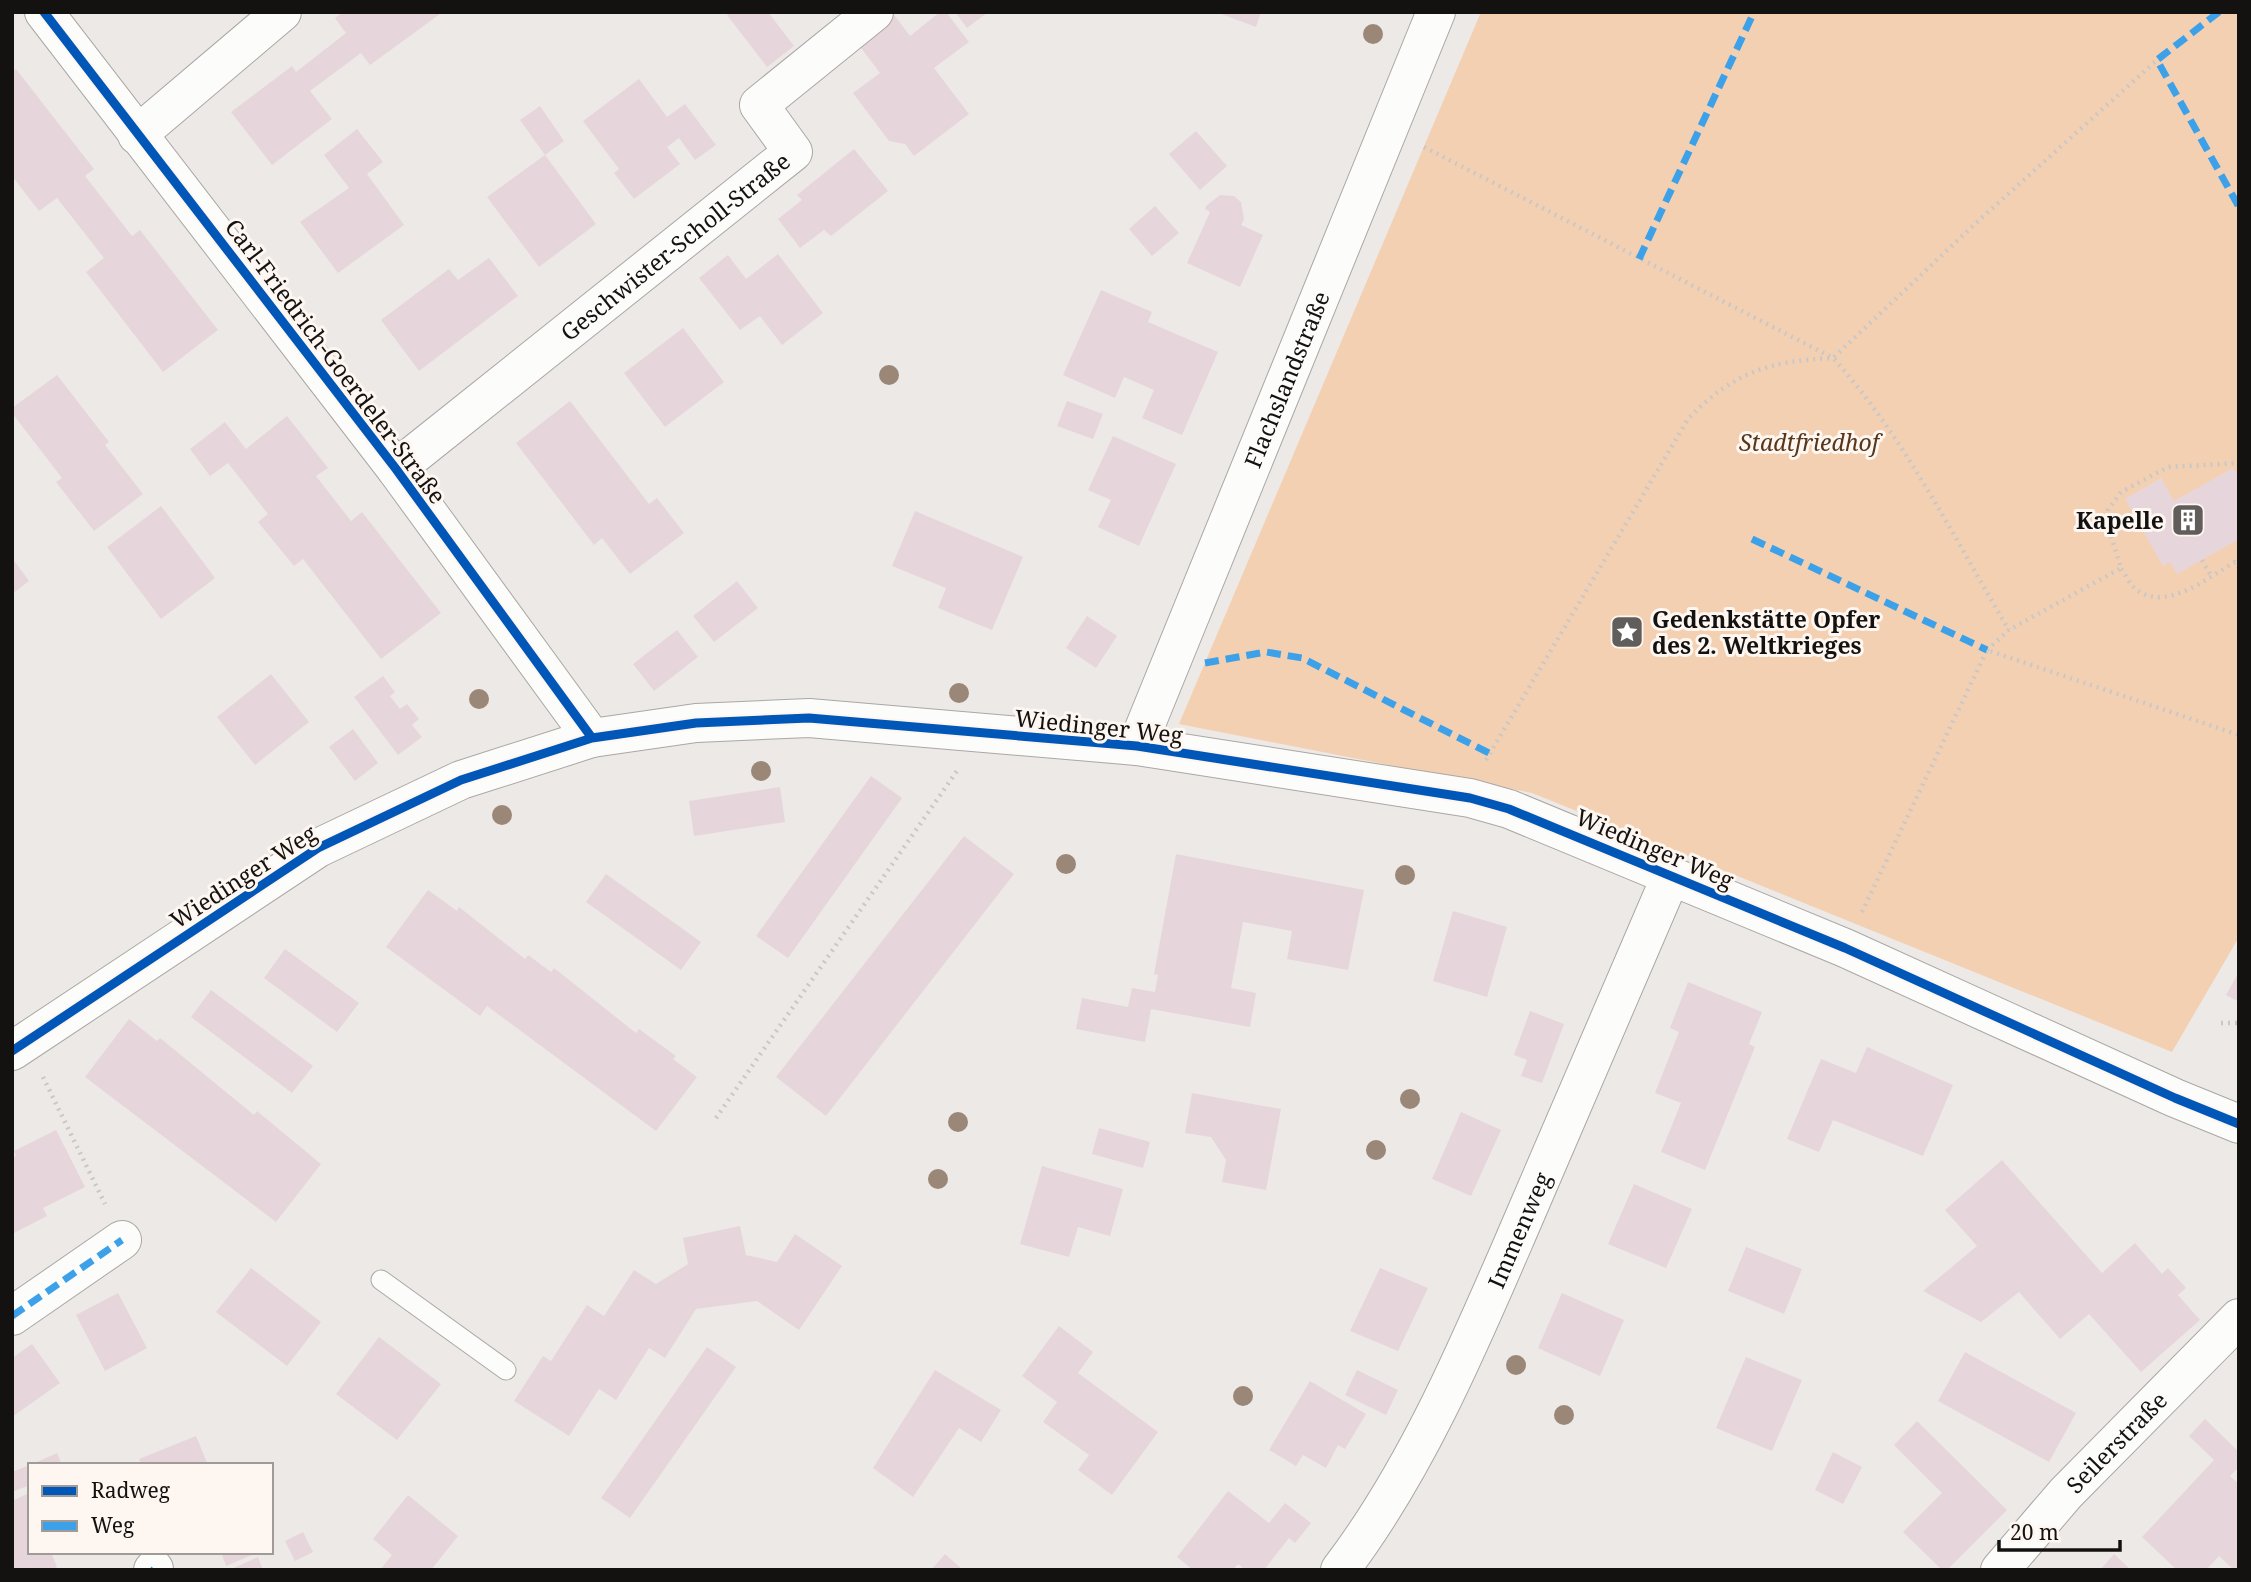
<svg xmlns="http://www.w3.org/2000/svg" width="2251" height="1582" font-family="'Noto Serif',serif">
	<rect width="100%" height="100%" fill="#ede9e6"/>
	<path fill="#f4d0b2" d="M 1481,12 L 2239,12 L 2239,937 L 2172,1052 L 1532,793 L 1179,724 Z"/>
	<path fill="#e6d6dc" d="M 343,12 L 440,14 L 370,65 L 361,53 L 310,91 L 332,119 L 272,165 L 231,112 L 292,66 L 296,72 L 346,33 L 335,18 Z
		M 731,12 L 768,12 L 794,46 L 767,67 L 727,15 Z
		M 892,12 L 910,36 L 940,12 L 946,12 L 969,42 L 934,68 L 969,114 L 914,156 L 905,144 L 889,141 L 853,93 L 880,73 L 855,40 Z
		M 955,12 L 988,12 L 967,28 Z
		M 1216,12 L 1261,12 L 1256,27 Z
		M 16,69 L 94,169 L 85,176 L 132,236 L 140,230 L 218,330 L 163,372 L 86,272 L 104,258 L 57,198 L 39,211 L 12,176 L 12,72 Z
		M 639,79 L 667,117 L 685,104 L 716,145 L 695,160 L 679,138 L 667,147 L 680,164 L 634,199 L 614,173 L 619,169 L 583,121 Z
		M 540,106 L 564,141 L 545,155 L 520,120 Z
		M 357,129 L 383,162 L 367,174 L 404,225 L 338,273 L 300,222 L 349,188 L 324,155 Z
		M 1196,131 L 1227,166 L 1200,190 L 1169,154 Z
		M 854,149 L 888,191 L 831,236 L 824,230 L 800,248 L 778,219 L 802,200 L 797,195 Z
		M 545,155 L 596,224 L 539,267 L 487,197 Z
		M 1220,195 L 1234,196 L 1241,202 L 1244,219 L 1241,225 L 1263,235 L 1240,287 L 1187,263 L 1210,212 L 1205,209 L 1206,206 Z
		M 1155,206 L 1179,233 L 1152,256 L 1129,229 Z
		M 778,254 L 823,313 L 782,345 L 760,316 L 740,330 L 699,278 L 728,255 L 746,279 Z
		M 489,258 L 518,296 L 419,371 L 381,320 L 449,269 L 458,280 Z
		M 1101,290 L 1152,312 L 1148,322 L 1218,352 L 1182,435 L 1142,418 L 1154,390 L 1124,377 L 1115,398 L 1063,375 Z
		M 683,328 L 724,382 L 665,427 L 624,373 Z
		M 57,375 L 109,442 L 105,445 L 143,494 L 94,531 L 56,482 L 62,478 L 12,413 L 12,408 Z
		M 570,401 L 649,504 L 657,498 L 684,533 L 630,574 L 602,538 L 594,545 L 516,443 Z
		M 1067,401 L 1103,414 L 1093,439 L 1057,426 Z
		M 287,416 L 328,468 L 316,476 L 351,521 L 362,512 L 441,613 L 381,659 L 303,559 L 294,566 L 258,522 L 268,514 L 228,463 L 210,476 L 190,449 L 225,422 L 246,449 Z
		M 1113,436 L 1176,464 L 1139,546 L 1098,527 L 1111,500 L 1088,490 Z
		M 2233,468 L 2239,478 L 2239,539 L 2177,574 L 2170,562 L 2163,566 L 2125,499 L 2161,478 L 2174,501 Z
		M 161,506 L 215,578 L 161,619 L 107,547 Z
		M 915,511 L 1023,557 L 992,630 L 938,608 L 946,588 L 892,566 Z
		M 12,558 L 29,581 L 12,594 Z
		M 737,581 L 758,608 L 714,642 L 693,616 Z
		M 1087,616 L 1117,636 L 1096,668 L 1066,648 Z
		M 677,630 L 698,657 L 654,691 L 633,664 Z
		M 271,674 L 309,722 L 255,765 L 217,717 Z
		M 383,676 L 395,692 L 390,696 L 400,709 L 407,704 L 419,719 L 412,725 L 422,737 L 398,755 L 354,697 Z
		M 353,729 L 378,763 L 355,781 L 329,747 Z
		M 871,776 L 902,798 L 788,958 L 756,936 Z
		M 780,787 L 785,822 L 694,836 L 689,801 Z
		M 964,836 L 1014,874 L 826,1116 L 776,1077 Z
		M 1176,854 L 1364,890 L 1348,970 L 1287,959 L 1292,931 L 1243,922 L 1231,988 L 1256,993 L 1250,1027 L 1151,1009 L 1145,1042 L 1076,1029 L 1082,998 L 1128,1007 L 1132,988 L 1155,992 L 1158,975 L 1154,974 Z
		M 606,874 L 701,942 L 681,970 L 586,902 Z
		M 428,890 L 457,911 L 459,907 L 525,959 L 528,955 L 551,972 L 554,968 L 636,1033 L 639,1029 L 676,1056 L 673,1059 L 697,1077 L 656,1131 L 487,1006 L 480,1016 L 386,947 Z
		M 1453,911 L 1507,927 L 1487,997 L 1433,981 Z
		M 285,949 L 359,1003 L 337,1032 L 264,978 Z
		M 2239,972 L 2239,1002 L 2226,995 Z
		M 1688,982 L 1762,1012 L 1749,1044 L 1755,1047 L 1705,1170 L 1661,1152 L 1681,1103 L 1655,1093 L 1679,1032 L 1670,1028 Z
		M 211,990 L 313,1066 L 292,1093 L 191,1017 Z
		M 1530,1011 L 1564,1024 L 1542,1083 L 1521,1076 L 1527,1060 L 1514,1055 Z
		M 129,1019 L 157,1041 L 160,1038 L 254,1115 L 257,1111 L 321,1164 L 276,1222 L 85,1077 Z
		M 1867,1047 L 1953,1085 L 1923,1156 L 1833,1120 L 1819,1152 L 1787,1139 L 1821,1059 L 1856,1073 Z
		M 1192,1093 L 1281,1109 L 1266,1190 L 1222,1182 L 1226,1160 L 1211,1137 L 1185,1133 Z
		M 1461,1112 L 1501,1130 L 1471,1196 L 1432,1179 Z
		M 1099,1128 L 1150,1142 L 1143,1168 L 1092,1154 Z
		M 56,1130 L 85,1187 L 43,1208 L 47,1216 L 12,1234 L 12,1158 L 16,1156 L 14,1151 Z
		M 2002,1160 L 2102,1273 L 2135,1243 L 2162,1274 L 2168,1268 L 2186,1288 L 2178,1295 L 2200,1320 L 2141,1372 L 2089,1314 L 2060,1339 L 2019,1292 L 1981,1322 L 1923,1291 L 1977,1246 L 1945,1210 Z
		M 1042,1166 L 1123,1189 L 1110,1236 L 1078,1227 L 1069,1257 L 1020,1244 Z
		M 1634,1184 L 1692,1209 L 1666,1268 L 1608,1244 Z
		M 740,1226 L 746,1255 L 777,1262 L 795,1234 L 842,1266 L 799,1330 L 757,1301 L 696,1309 L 665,1358 L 649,1348 L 616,1400 L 599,1389 L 569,1436 L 514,1401 L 543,1356 L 551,1361 L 587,1305 L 604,1316 L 634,1270 L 656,1284 L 688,1264 L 683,1238 Z
		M 1746,1247 L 1802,1269 L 1784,1314 L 1728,1291 Z
		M 251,1268 L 321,1322 L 287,1366 L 216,1312 Z
		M 1380,1268 L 1428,1288 L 1398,1351 L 1350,1331 Z
		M 118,1293 L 147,1348 L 105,1371 L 76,1315 Z
		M 1562,1293 L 1624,1320 L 1600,1376 L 1538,1348 Z
		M 1059,1326 L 1093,1352 L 1078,1373 L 1158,1432 L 1112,1495 L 1078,1470 L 1089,1455 L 1043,1422 L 1057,1402 L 1022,1376 Z
		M 379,1337 L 441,1384 L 397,1440 L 336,1394 Z
		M 32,1344 L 60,1383 L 12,1417 L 12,1358 Z
		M 707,1347 L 736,1367 L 630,1518 L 601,1498 Z
		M 1965,1352 L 2076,1413 L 2049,1462 L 1938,1401 Z
		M 1746,1357 L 1802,1380 L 1772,1451 L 1716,1428 Z
		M 935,1370 L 1001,1410 L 981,1442 L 959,1428 L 913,1497 L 873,1468 Z
		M 1357,1370 L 1398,1390 L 1386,1415 L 1345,1395 Z
		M 1310,1381 L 1366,1414 L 1345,1449 L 1338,1445 L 1326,1468 L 1303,1455 L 1296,1466 L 1269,1450 Z
		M 2205,1419 L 2239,1452 L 2239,1467 L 2230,1476 L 2239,1484 L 2239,1570 L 2234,1570 L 2219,1556 L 2206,1570 L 2177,1570 L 2142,1537 L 2214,1460 L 2189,1436 Z
		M 1917,1421 L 2007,1510 L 1947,1570 L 1942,1570 L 1903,1532 L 1942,1493 L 1894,1445 Z
		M 196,1436 L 208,1465 L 142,1465 L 139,1459 Z
		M 1833,1452 L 1862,1467 L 1843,1504 L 1815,1490 Z
		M 57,1453 L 62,1465 L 30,1465 Z
		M 30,1465 L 30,1485 L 12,1492 L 12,1472 Z
		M 1228,1491 L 1269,1523 L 1285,1503 L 1311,1523 L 1295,1543 L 1289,1538 L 1264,1570 L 1245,1570 L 1238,1564 L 1233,1570 L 1193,1570 L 1177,1557 Z
		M 27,1494 L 30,1552 L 51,1552 L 57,1567 L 51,1570 L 12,1570 L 12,1501 Z
		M 408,1495 L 458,1536 L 431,1570 L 380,1570 L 392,1555 L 373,1539 Z
		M 303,1532 L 313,1552 L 295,1561 L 285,1541 Z
		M 221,1552 L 259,1552 L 226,1566 Z
		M 945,1554 L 963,1570 L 931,1570 Z
		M 2114,1554 L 2131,1570 L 2100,1570 Z
		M 258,1557 L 263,1570 L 229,1570 Z"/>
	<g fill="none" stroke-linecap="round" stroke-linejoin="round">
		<defs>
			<path id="lane" d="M 381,1280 L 506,1370"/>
			<g id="street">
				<path d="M 44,12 L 396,469 L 592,738"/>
				<path d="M 137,135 L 282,12"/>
				<path id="s1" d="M 396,469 L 793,152 L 759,105 L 874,12"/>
				<path id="s2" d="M 1137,746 L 1436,12"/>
				<path d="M 12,1051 L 318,848 L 461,780 L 592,738 L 696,723 L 809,718 L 1137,746 L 1470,798 L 1509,809 L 1845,948 L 2175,1098 L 2239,1124"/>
				<path d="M 12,1316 L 122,1240"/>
				<path d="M 153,1570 L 154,1569"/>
				<path id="s3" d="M 1340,1570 C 1417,1469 1470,1343 1520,1227 C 1571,1110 1621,993 1671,876"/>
				<path id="s4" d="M 2000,1570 L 2066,1493 L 2239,1318"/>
			</g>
		</defs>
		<use href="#lane" stroke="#aaa7a5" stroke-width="21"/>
		<use href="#street" stroke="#aaa7a5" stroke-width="40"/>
		<path stroke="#c9c8c7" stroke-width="4.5" stroke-dasharray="2 5" stroke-linecap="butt" d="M 1424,147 L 1833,358 C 1904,436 1955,540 2009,630
			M 2202,560 L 2211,576
			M 2121,569 C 2126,575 2131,587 2138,591 C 2169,611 2208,577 2235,562 L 2239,568
			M 1987,650 L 2009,630 L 2121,568 L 2107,523 L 2108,510 L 2121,492 L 2168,467 L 2239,463
			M 1486,760 L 1688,419 C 1733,372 1769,361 1833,358 L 1976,223 L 2157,60
			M 1862,912 L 1987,650 L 2239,735
			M 2221,1023 L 2239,1023
			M 43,1077 L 105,1204
			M 716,1118 L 957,771"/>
		<use href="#lane" stroke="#fcfcfb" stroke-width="19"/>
		<use href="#street" stroke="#fcfcfb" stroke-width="38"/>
		<path stroke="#3da1ea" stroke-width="7" stroke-dasharray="14 7" stroke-linecap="butt" d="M 2219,12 L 2157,60 L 2239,207
			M 1639,259 L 1754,12
			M 1752,539 L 1987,650
			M 1205,663 L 1266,652 L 1302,658 L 1489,753
			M 12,1316 L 122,1240
			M 153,1570 L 154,1569"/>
		<defs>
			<path id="cycleway" d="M 44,12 L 396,469 L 592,738
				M 12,1051 L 318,848 L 461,780 L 592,738 L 696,723 L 809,718 L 1137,746 L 1470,798 L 1509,809 L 1845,948 L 2175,1098 L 2239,1124"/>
		</defs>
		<use href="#cycleway" stroke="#fef6f0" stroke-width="13"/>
		<use href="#cycleway" stroke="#0057b8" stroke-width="9"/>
	</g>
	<g fill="#9a8777">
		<circle cx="1373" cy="34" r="10"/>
		<circle cx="889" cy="375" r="10"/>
		<circle cx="959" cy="693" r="10"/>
		<circle cx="479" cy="699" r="10"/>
		<circle cx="761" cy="771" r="10"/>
		<circle cx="502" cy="815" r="10"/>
		<circle cx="1066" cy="864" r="10"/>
		<circle cx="1405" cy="875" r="10"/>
		<circle cx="1410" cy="1099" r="10"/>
		<circle cx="958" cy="1122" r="10"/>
		<circle cx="1376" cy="1150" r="10"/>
		<circle cx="938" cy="1179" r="10"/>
		<circle cx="1516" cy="1365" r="10"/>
		<circle cx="1243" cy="1396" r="10"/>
		<circle cx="1564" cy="1415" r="10"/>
	</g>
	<defs>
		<symbol id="building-square" viewBox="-11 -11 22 22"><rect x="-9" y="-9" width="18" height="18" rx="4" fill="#605d5b" stroke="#fef6f0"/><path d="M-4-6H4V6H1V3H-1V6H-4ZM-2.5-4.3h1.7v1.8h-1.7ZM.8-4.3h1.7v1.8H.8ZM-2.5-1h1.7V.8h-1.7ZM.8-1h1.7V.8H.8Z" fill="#fff"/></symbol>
		<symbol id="sight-square" viewBox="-11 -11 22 22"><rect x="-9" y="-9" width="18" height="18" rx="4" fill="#605d5b" stroke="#fef6f0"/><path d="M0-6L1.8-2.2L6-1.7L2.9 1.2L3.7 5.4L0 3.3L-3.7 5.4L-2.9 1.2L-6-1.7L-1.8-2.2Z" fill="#fff"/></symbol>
	</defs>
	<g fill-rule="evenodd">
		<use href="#building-square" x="2169" y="501" width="38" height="38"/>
		<use href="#sight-square" x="1608" y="613" width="38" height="38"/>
	</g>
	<g text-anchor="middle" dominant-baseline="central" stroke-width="6" stroke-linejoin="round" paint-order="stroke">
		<g font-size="23" fill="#141210" stroke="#fef6f0">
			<text stroke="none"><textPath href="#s1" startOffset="357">Geschwister-Scholl-Straße</textPath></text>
			<text transform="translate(336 361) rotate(53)">Carl-Friedrich-Goerdeler-Straße</text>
			<text stroke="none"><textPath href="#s2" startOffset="396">Flachslandstraße</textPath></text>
			<text transform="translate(1099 726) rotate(6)">Wiedinger Weg</text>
			<text transform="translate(1655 848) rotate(23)">Wiedinger Weg</text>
			<text transform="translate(243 876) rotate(-33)">Wiedinger Weg</text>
			<text stroke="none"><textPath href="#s3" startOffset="385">Immenweg</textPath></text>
			<text stroke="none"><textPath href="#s4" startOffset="173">Seilerstraße</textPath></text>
		</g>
		<g font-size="23" font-style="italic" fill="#57371c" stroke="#fef6f0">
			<text x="1809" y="442">Stadtfriedhof</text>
		</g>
		<g font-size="23" font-weight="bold" fill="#141210" stroke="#fef6f0" text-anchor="end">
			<text x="2164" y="520">Kapelle</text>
			<text x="1652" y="619" text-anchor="start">Gedenkstätte Opfer<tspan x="1652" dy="26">des 2. Weltkrieges</tspan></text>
		</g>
	</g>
	<rect width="2251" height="1582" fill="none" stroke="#141210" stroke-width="28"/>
	<rect x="28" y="1463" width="245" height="91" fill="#fef6f0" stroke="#a09b96" stroke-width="2"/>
	<rect x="42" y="1486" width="35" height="10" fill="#0057b8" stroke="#a09b96" stroke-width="2"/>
	<text x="91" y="1498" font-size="21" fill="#141210">Radweg</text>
	<rect x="42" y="1521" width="35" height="10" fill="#3da1ea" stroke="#a09b96" stroke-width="2"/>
	<text x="91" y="1533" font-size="21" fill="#141210">Weg</text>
	<path d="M1999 1540v10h121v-10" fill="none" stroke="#141210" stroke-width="3.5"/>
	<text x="2010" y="1540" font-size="21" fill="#141210" stroke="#fef6f0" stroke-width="5" paint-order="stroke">20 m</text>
</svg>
